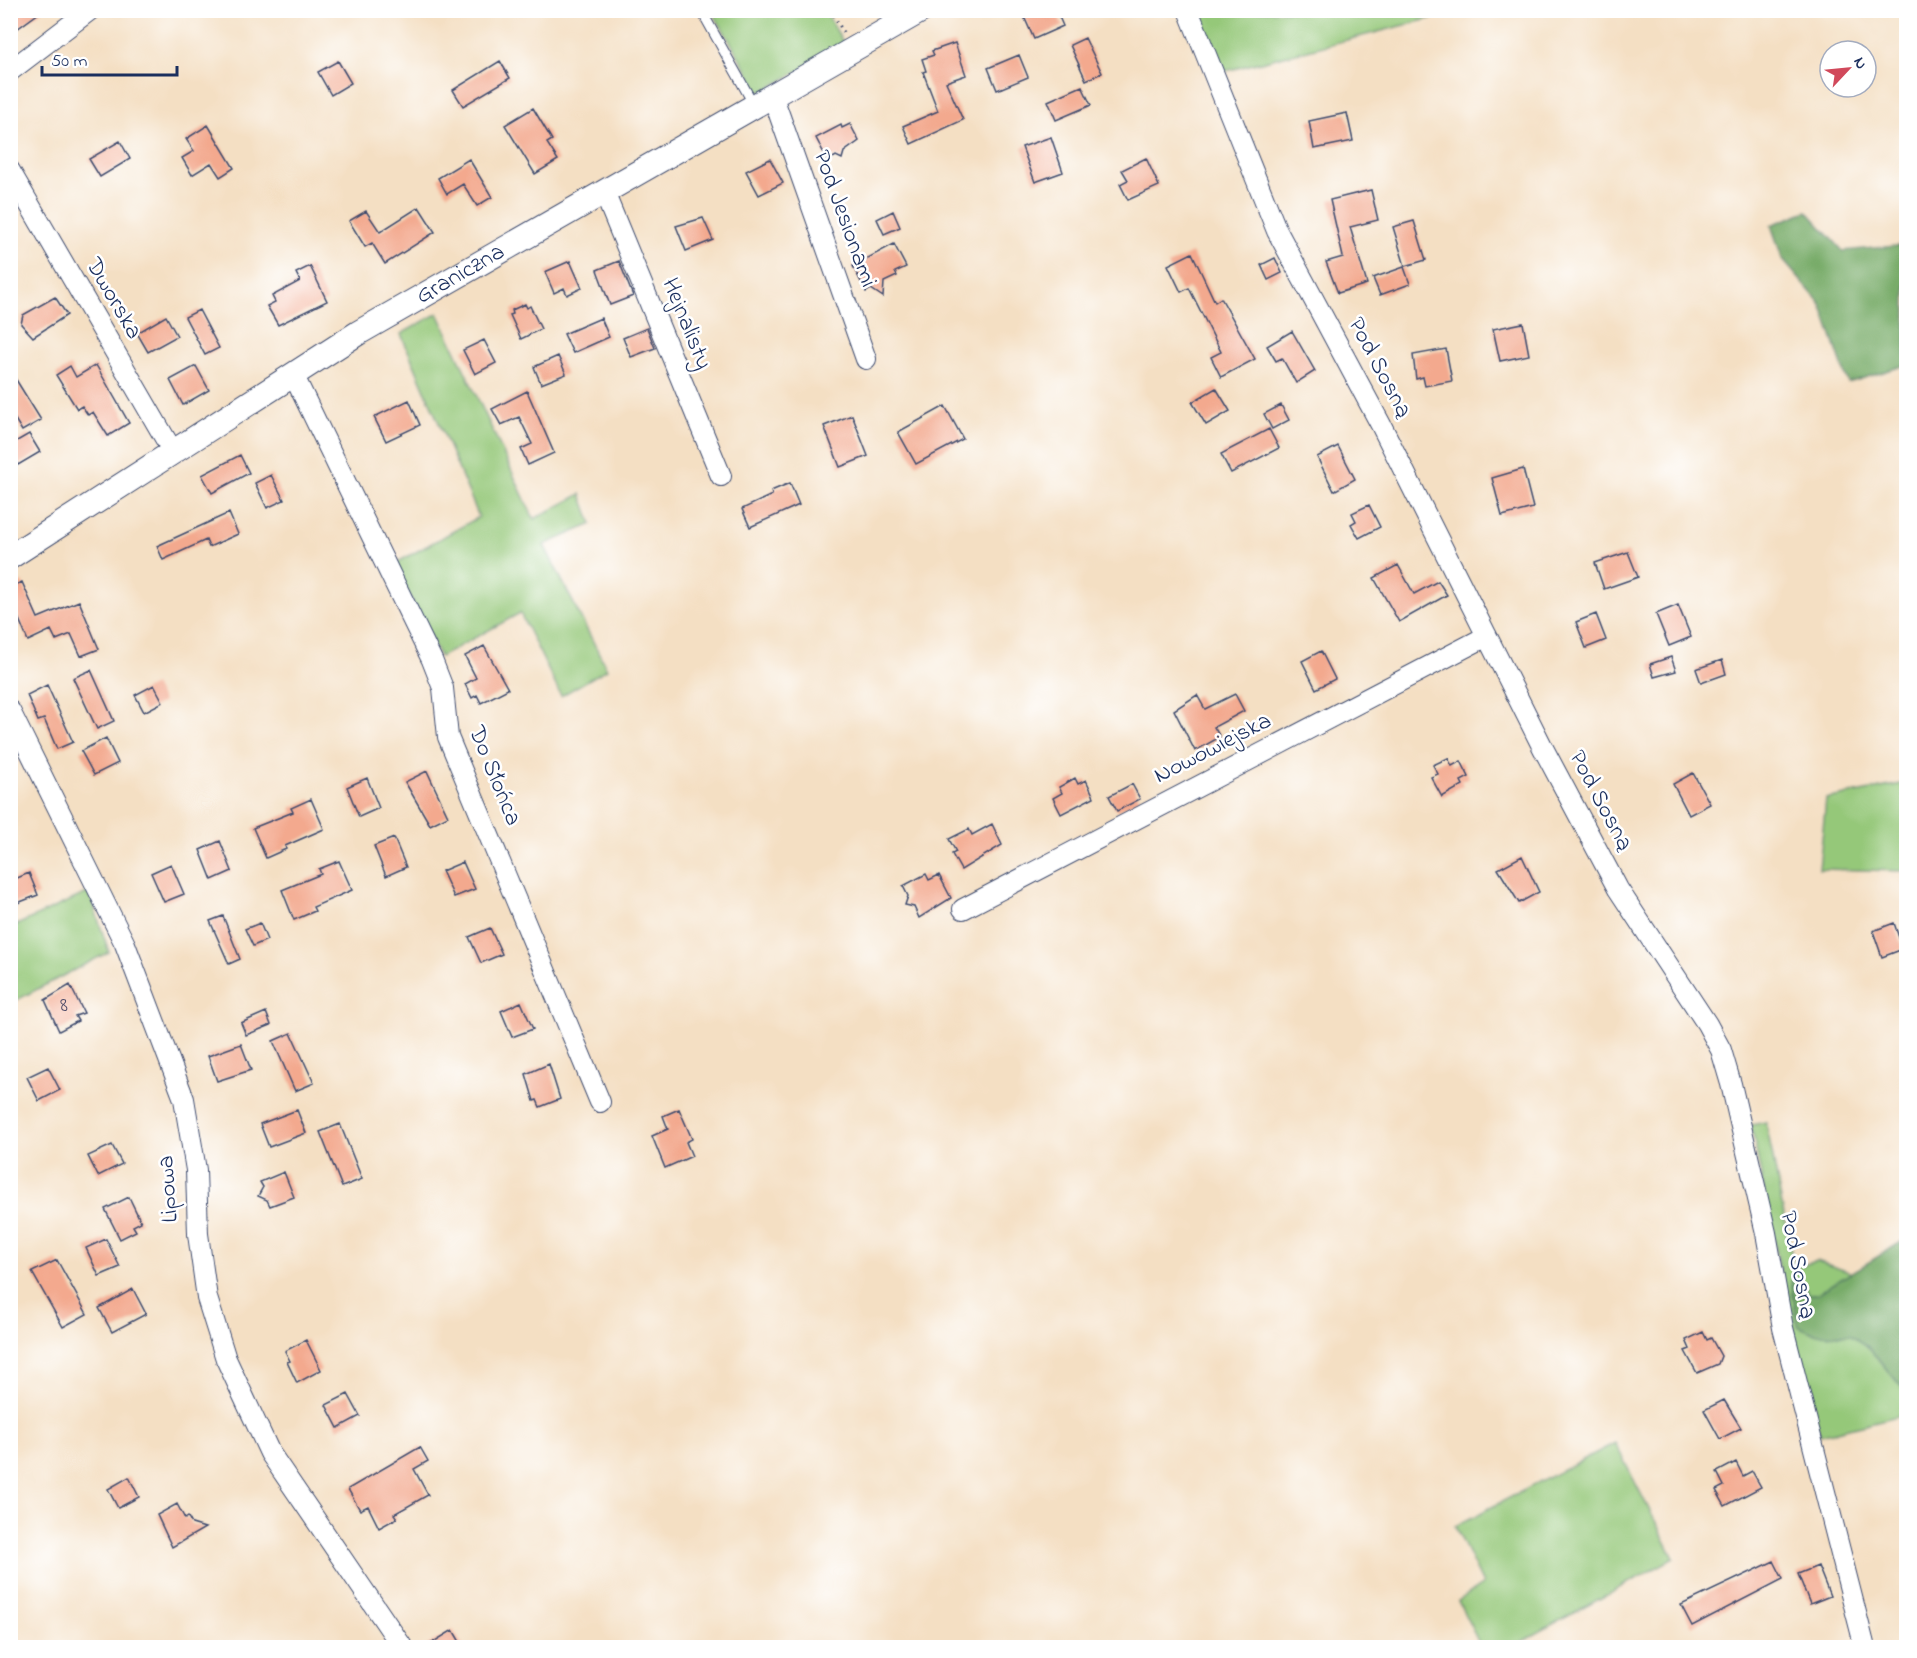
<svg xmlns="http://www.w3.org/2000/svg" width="1917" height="1658" font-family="'Indie Flower',sans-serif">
	<rect width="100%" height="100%" fill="#fff"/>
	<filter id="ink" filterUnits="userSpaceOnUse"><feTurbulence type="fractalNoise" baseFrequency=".0167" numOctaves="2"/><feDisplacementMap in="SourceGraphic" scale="12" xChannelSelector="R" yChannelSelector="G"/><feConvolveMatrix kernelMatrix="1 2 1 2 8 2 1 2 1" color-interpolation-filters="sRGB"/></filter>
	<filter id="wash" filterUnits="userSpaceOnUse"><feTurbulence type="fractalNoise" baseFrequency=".008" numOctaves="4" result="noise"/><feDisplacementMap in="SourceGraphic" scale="24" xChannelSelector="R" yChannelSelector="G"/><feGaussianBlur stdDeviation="1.35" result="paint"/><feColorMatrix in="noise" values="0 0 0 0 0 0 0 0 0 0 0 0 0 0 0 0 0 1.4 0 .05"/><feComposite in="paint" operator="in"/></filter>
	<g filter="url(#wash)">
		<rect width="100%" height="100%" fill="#f4dfc3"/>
		<path fill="#95c879" stroke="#587c6c" stroke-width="1.5" d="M 712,11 L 825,11 L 845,45 L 760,93 Z
			M 1198,11 L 1460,11 L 1222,72 Z
			M 438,313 L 534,519 L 581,494 L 592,524 L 544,545 L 607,669 L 561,696 L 520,613 L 440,657 L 394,564 L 479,517 L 401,334 Z
			M 1906,783 L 1906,871 L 1819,869 L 1826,799 Z
			M 89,892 L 109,952 L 11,1003 L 10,928 Z
			M 1766,1122 L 1794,1267 L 1817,1261 L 1852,1273 L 1817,1294 L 1808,1294 L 1815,1334 L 1850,1335 L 1868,1347 L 1906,1392 L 1906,1414 L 1820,1435 L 1786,1300 L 1751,1125 Z
			M 1615,1443 L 1674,1558 L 1512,1647 L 1481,1647 L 1458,1601 L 1483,1584 L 1455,1526 Z"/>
		<path fill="#78ac69" stroke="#4a6e64" stroke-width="1.5" d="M 1807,211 L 1843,251 L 1906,245 L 1906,365 L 1848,383 L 1821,304 L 1783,260 L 1771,225 Z
			M 1906,1239 L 1906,1392 L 1868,1347 L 1850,1335 L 1815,1334 L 1798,1326 L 1791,1281 L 1800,1278 L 1808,1294 L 1817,1294 Z"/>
		<g id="blocks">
			<path fill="#f3a98e" d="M 10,10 L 43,10 L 10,34 Z
				M 1021,10 L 1056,10 L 1063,26 L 1034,39 Z
				M 1085,38 L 1102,73 L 1086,80 L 1070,45 Z
				M 955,43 L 966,75 L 946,82 L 963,120 L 911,144 L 903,126 L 938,111 L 923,72 L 926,71 L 922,59 L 934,55 L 932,51 Z
				M 1019,55 L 1028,77 L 997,90 L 988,68 Z
				M 338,61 L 351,83 L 331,95 L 318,72 Z
				M 500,61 L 510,78 L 463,106 L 453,90 Z
				M 1082,86 L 1091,105 L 1056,120 L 1048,101 Z
				M 533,108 L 552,140 L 547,143 L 558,160 L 535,174 L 505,125 Z
				M 1347,113 L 1353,141 L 1314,149 L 1309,121 Z
				M 850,124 L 859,141 L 844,152 L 842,159 L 836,156 L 828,161 L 816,138 L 841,125 L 842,128 Z
				M 208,125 L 234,168 L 220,177 L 211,163 L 192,175 L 182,158 L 194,151 L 186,139 Z
				M 1051,137 L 1063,172 L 1035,182 L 1022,147 Z
				M 120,141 L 130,159 L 100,177 L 89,159 Z
				M 1146,158 L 1159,186 L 1128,200 L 1120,184 L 1128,180 L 1122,170 Z
				M 469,159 L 492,197 L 477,206 L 463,184 L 447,194 L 438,178 Z
				M 770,159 L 783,183 L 759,195 L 746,171 Z
				M 1371,190 L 1378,220 L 1350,227 L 1367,284 L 1338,293 L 1326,262 L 1343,257 L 1330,200 Z
				M 419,207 L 435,232 L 385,264 L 372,243 L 365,247 L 349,221 L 366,211 L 380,232 Z
				M 893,211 L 900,227 L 884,234 L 877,219 Z
				M 703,218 L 713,240 L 686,251 L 676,226 Z
				M 1414,221 L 1426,260 L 1405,266 L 1393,227 Z
				M 894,244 L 906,267 L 895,272 L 897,276 L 884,282 L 883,297 L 871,289 L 866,292 L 853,266 Z
				M 1192,253 L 1215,302 L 1221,298 L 1255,359 L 1221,377 L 1211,357 L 1221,352 L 1189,288 L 1181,292 L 1168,265 Z
				M 1275,258 L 1282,273 L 1268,280 L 1261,265 Z
				M 570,261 L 582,288 L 567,295 L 564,288 L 554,293 L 545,272 Z
				M 619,261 L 633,296 L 610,305 L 597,270 Z
				M 310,266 L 327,301 L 278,325 L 267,306 L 275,302 L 272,296 L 300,281 L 296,273 Z
				M 1404,267 L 1410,284 L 1380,295 L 1373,278 Z
				M 55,297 L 67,315 L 33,337 L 21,324 L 23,315 Z
				M 525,304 L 527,308 L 530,306 L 541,329 L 521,339 L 510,315 L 513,314 L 512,310 Z
				M 199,310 L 219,348 L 205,355 L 185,317 Z
				M 166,316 L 177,336 L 148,352 L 137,333 Z
				M 601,318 L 609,337 L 573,353 L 564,334 Z
				M 1523,323 L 1529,355 L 1500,361 L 1493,329 Z
				M 647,328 L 655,348 L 631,357 L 623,338 Z
				M 1292,331 L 1315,371 L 1296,383 L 1282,358 L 1276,361 L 1267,346 Z
				M 484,340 L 496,363 L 475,374 L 463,350 Z
				M 1446,349 L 1452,381 L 1425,386 L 1423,377 L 1416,379 L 1413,355 Z
				M 558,356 L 566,374 L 541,384 L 534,367 Z
				M 96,365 L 129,423 L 108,436 L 93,412 L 88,415 L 82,406 L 77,409 L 56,375 L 70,366 L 76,377 Z
				M 196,366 L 209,390 L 183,405 L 170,380 Z
				M 10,370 L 41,420 L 22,431 L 10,411 Z
				M 1216,388 L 1230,411 L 1206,425 L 1192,402 Z
				M 527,391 L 554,453 L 528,465 L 521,449 L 532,444 L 519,417 L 501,425 L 492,409 Z
				M 409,400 L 420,425 L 386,441 L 374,417 Z
				M 1281,405 L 1289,420 L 1272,429 L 1264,414 Z
				M 945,406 L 963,439 L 916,464 L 898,432 Z
				M 852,415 L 868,456 L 840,467 L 824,426 Z
				M 1269,429 L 1279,448 L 1231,473 L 1221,454 Z
				M 29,434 L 40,452 L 18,465 L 10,452 L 10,445 Z
				M 1338,446 L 1355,479 L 1334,491 L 1317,457 Z
				M 240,455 L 249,473 L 212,493 L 202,475 Z
				M 1523,469 L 1533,508 L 1502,516 L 1492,478 Z
				M 271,475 L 284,500 L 267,508 L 255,483 Z
				M 790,483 L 799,505 L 750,527 L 742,509 L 772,495 L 771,491 Z
				M 1369,505 L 1380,527 L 1359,538 L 1351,524 L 1356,521 L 1352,513 Z
				M 229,513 L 238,534 L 209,547 L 206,540 L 163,560 L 157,546 Z
				M 1628,552 L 1638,577 L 1604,589 L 1595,563 Z
				M 1398,565 L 1414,594 L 1438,581 L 1447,595 L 1399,622 L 1374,578 Z
				M 22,582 L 38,618 L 79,601 L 99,649 L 81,656 L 71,634 L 56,640 L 51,630 L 28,641 L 14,607 L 10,609 L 10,587 Z
				M 1678,605 L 1691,637 L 1669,646 L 1656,614 Z
				M 1596,614 L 1606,640 L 1586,648 L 1576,622 Z
				M 484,646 L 508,689 L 481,703 L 477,695 L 472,698 L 465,684 L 476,678 L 465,656 Z
				M 1321,651 L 1335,679 L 1316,689 L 1302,661 Z
				M 1671,657 L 1676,671 L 1654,677 L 1650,664 Z
				M 1722,660 L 1726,674 L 1701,683 L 1696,669 Z
				M 91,670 L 114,721 L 97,729 L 73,678 Z
				M 47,685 L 73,742 L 57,749 L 44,719 L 38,721 L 27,695 Z
				M 154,685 L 163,702 L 144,712 L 135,695 Z
				M 1235,694 L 1244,711 L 1214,727 L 1220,737 L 1195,751 L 1174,710 L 1197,695 L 1205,709 Z
				M 106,738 L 118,763 L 94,775 L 81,751 Z
				M 1448,758 L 1452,766 L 1461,761 L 1469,777 L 1461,781 L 1463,785 L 1442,797 L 1431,777 L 1438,774 L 1433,765 Z
				M 427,771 L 448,816 L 430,825 L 405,782 Z
				M 1693,773 L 1710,804 L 1689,815 L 1673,784 Z
				M 367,778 L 379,808 L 359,817 L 347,787 Z
				M 1075,778 L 1078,784 L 1086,780 L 1094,797 L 1061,814 L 1053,798 L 1062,793 L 1059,787 Z
				M 1132,784 L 1140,799 L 1117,811 L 1109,796 Z
				M 311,799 L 324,829 L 285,846 L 286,849 L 266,858 L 253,828 L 293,812 L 291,808 Z
				M 992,824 L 1002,845 L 961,870 L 952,854 L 956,852 L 949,839 L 969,829 L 972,835 Z
				M 394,838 L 406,867 L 386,876 L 374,846 Z
				M 220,841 L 232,871 L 212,880 L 200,850 Z
				M 1522,856 L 1539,892 L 1519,903 L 1498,869 Z
				M 339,861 L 352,890 L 313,907 L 315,911 L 294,920 L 282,890 L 321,874 L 319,869 Z
				M 463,862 L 475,889 L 454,897 L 442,871 Z
				M 171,864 L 184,894 L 164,902 L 151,873 Z
				M 29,873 L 38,895 L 15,904 L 10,892 L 10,881 Z
				M 926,874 L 929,880 L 939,875 L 951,898 L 919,918 L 914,907 L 905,905 L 908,896 L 903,886 Z
				M 223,916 L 240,959 L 229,964 L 210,921 Z
				M 260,923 L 267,940 L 253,946 L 245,929 Z
				M 1894,923 L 1903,949 L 1882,957 L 1873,931 Z
				M 490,928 L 502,954 L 481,963 L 469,937 Z
				M 70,985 L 84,1013 L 75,1016 L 78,1021 L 59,1031 L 45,1000 Z
				M 521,1002 L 533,1029 L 512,1037 L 501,1011 Z
				M 266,1012 L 271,1025 L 246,1035 L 241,1023 Z
				M 291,1033 L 314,1083 L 295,1091 L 273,1041 Z
				M 241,1044 L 251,1070 L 217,1081 L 208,1056 Z
				M 549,1064 L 560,1099 L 540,1107 L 537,1100 L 534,1101 L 526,1074 Z
				M 48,1067 L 60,1090 L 39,1101 L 27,1077 Z
				M 679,1109 L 692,1139 L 686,1142 L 692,1156 L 665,1168 L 652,1136 L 668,1129 L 663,1116 Z
				M 297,1110 L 306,1133 L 269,1147 L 260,1124 Z
				M 340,1124 L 362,1179 L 342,1187 L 320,1132 Z
				M 112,1145 L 122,1164 L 98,1176 L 88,1156 Z
				M 284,1172 L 294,1197 L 270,1206 L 267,1200 L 258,1196 L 263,1187 L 260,1182 Z
				M 129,1197 L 141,1222 L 133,1226 L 136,1231 L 120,1239 L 105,1209 Z
				M 106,1239 L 120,1267 L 99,1276 L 86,1248 Z
				M 57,1260 L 87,1314 L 63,1327 L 32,1272 Z
				M 133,1289 L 146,1314 L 112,1332 L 99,1308 Z
				M 1703,1332 L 1707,1340 L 1711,1338 L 1721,1356 L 1718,1364 L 1697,1373 L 1685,1351 L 1690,1349 L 1686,1340 Z
				M 306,1340 L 321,1370 L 297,1383 L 287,1362 L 290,1361 L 285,1351 Z
				M 348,1394 L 360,1416 L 338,1428 L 326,1405 Z
				M 1724,1400 L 1741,1428 L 1720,1439 L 1704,1410 Z
				M 420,1447 L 428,1461 L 414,1469 L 428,1495 L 394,1514 L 397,1518 L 379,1528 L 368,1506 L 360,1510 L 348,1489 Z
				M 1736,1462 L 1743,1476 L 1752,1471 L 1761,1487 L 1725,1506 L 1716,1490 L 1724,1486 L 1717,1472 Z
				M 129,1477 L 139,1497 L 118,1508 L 108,1489 Z
				M 177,1504 L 185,1519 L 188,1517 L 192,1524 L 205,1528 L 172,1547 L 157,1515 Z
				M 1774,1561 L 1783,1579 L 1692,1626 L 1681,1605 Z
				M 1818,1566 L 1830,1596 L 1810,1604 L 1798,1574 Z
				M 453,1630 L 463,1647 L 425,1647 Z"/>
		</g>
	</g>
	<g filter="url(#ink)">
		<use href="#blocks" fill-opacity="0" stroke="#3c496d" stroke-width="1.5"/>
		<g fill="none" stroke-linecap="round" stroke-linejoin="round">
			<defs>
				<path id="service" d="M 701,10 L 754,105"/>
				<path id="minor" d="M 1188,10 L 1277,231 L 1381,425 L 1543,748 L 1618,889 L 1707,1024 L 1721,1050 L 1731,1084 L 1766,1233 L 1783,1328 L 1865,1648
					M 10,71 L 90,10
					M 773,97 L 866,359
					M 10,171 L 173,452
					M 604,192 L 721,476
					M 293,374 L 432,660 L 443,688 L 448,737 L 600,1102
					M 10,711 L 125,944 L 184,1099 L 196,1170 L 198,1234 L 207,1298 L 226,1359 L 270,1453 L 403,1648
					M 963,909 L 1487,636"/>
				<g id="tertiary">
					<path id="s1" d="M 10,557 L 358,333 L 922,10"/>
				</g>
			</defs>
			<use href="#service" stroke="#3c496d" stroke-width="11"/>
			<use href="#minor" stroke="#3c496d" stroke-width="22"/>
			<use href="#tertiary" stroke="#3c496d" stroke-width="26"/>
			<path stroke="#3c496d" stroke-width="3" stroke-dasharray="1.5 4.5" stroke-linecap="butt" d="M 831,10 L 843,32"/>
			<use href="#service" stroke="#fff" stroke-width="9"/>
			<use href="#minor" stroke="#fff" stroke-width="20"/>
			<use href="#tertiary" stroke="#fff" stroke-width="24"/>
		</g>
	</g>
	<g text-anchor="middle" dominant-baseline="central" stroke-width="5" stroke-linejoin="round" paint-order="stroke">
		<g font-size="21" fill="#514e6a">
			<text x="64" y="1006">8</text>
		</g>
		<g font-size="24" fill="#1b2f5e" stroke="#fff">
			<text transform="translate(844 219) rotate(70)">Pod Jesionami</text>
			<text stroke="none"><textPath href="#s1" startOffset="532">Graniczna</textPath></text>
			<text transform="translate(113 299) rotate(60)">Dworska</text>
			<text transform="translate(686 324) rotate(68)">Hejnalisty</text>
			<text transform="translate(1379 368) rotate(62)">Pod Sosną</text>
			<text transform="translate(1213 749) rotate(-27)">Nowowiejska</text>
			<text transform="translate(494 776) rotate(68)">Do Słońca</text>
			<text transform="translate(1600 801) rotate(62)">Pod Sosną</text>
			<text transform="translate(169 1189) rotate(-94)">Lipowa</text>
			<text transform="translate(1797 1265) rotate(79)">Pod Sosną</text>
		</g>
	</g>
	<rect width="1917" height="1658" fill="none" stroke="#fff" stroke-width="36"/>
	<g transform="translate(1848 69) rotate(64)"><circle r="28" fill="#ffffff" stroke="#a4acbf" stroke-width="1.5"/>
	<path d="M0-4.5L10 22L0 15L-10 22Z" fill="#d1495b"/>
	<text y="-9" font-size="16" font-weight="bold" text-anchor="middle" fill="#1b2f5e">N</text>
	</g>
	<path d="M42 66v9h135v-9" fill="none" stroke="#1b2f5e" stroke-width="3"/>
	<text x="51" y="66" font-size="18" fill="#1b2f5e" stroke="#ffffff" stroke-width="4.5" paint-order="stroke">50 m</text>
</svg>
